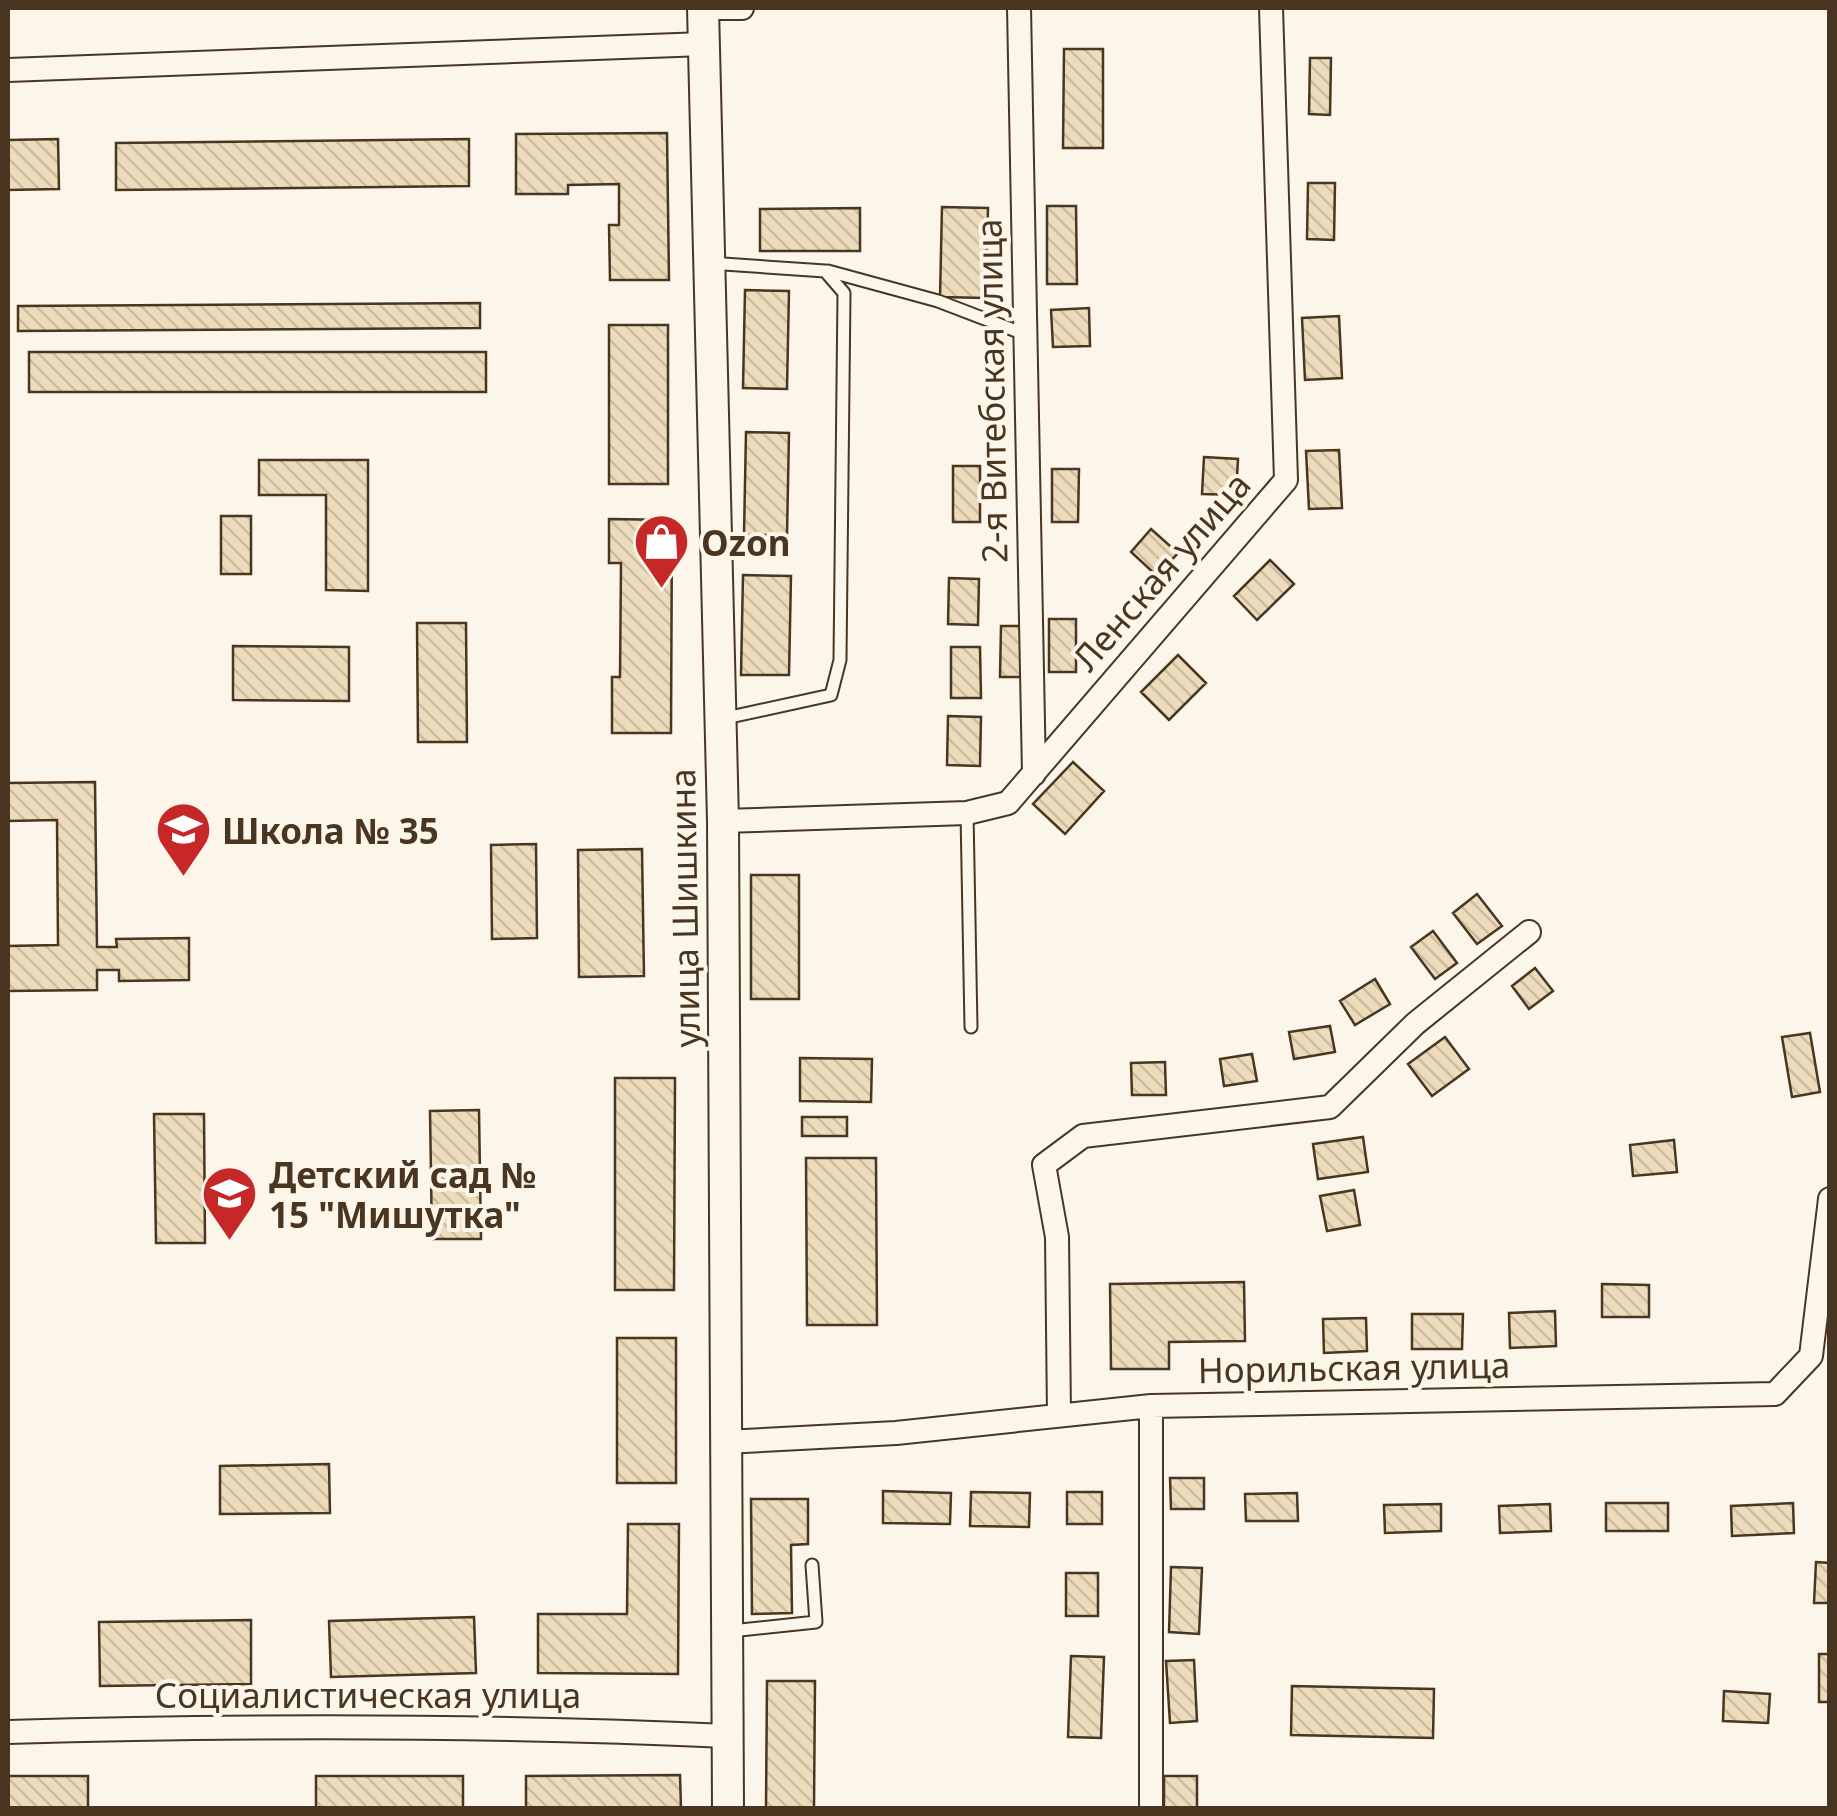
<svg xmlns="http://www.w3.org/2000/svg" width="1837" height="1816" font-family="'Noto Sans',sans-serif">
	<defs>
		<pattern id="building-back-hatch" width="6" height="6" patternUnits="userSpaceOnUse" patternTransform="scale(2.5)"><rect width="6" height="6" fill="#ecdcbc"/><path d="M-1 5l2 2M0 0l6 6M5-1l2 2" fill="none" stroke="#ccbda1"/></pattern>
	</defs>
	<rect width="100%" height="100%" fill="#fbf6e9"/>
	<path fill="url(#building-back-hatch)" stroke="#4a3520" stroke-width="2.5" d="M 1064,49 L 1103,49 L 1103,148 L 1063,148 Z
		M 1310,58 L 1331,58 L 1330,115 L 1309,114 Z
		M 667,133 L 669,280 L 610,280 L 609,225 L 619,225 L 619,184 L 568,185 L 568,194 L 516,194 L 516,134 Z
		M 58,139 L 59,189 L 8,190 L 8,140 Z
		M 469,139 L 469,186 L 116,190 L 116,143 Z
		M 1308,183 L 1335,183 L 1334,240 L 1307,239 Z
		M 1047,206 L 1076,206 L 1077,284 L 1047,284 Z
		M 942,207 L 988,208 L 986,298 L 940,297 Z
		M 860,208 L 860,251 L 760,251 L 760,209 Z
		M 745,290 L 789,291 L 787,389 L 743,388 Z
		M 480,303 L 480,328 L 18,331 L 18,306 Z
		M 1089,308 L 1090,346 L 1053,347 L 1051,310 Z
		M 1339,316 L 1342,378 L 1305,380 L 1302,318 Z
		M 609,325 L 668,325 L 668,484 L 609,484 Z
		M 29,352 L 486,352 L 486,392 L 29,392 Z
		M 746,432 L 789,433 L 787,535 L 744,535 Z
		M 1339,450 L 1342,508 L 1309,509 L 1306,451 Z
		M 1204,457 L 1238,459 L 1236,495 L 1202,494 Z
		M 259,460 L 368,460 L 368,591 L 326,590 L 326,495 L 259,495 Z
		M 953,466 L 980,466 L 980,522 L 953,522 Z
		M 1052,469 L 1079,469 L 1078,522 L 1052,522 Z
		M 221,516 L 251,516 L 251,574 L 221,574 Z
		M 609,519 L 672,520 L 671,733 L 612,733 L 612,677 L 620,677 L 621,563 L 609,563 Z
		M 1151,529 L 1178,553 L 1157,576 L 1131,552 Z
		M 1270,560 L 1294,584 L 1257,620 L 1234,596 Z
		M 743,575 L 791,576 L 789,675 L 741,675 Z
		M 949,578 L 979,579 L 978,625 L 948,624 Z
		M 1049,619 L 1076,619 L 1076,672 L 1049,672 Z
		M 417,623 L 466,623 L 467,742 L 418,742 Z
		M 1001,626 L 1023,626 L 1022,677 L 1000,677 Z
		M 233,646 L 349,647 L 349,701 L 233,700 Z
		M 951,647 L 980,647 L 981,698 L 951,698 Z
		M 1178,655 L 1206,683 L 1169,720 L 1141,692 Z
		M 948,716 L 981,717 L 980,766 L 947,765 Z
		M 1073,762 L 1104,791 L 1065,834 L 1033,804 Z
		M 95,782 L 97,947 L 117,947 L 116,939 L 189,938 L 189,980 L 119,981 L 119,970 L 97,970 L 97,990 L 8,991 L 8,946 L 58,945 L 57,820 L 8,821 L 8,783 Z
		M 536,844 L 537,938 L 492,939 L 491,845 Z
		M 642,849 L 644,976 L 579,977 L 578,850 Z
		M 751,875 L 799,875 L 799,999 L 751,999 Z
		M 1477,894 L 1502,926 L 1477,944 L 1453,913 Z
		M 1433,931 L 1457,963 L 1435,979 L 1411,947 Z
		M 1535,968 L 1553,991 L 1529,1009 L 1512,986 Z
		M 1375,979 L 1390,1004 L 1355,1025 L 1340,1001 Z
		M 1330,1026 L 1335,1052 L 1294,1059 L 1289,1032 Z
		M 1810,1033 L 1820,1092 L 1792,1097 L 1782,1037 Z
		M 1445,1037 L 1469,1069 L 1432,1096 L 1408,1064 Z
		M 1252,1054 L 1257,1081 L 1224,1086 L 1220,1059 Z
		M 800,1058 L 872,1059 L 871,1102 L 800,1101 Z
		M 1165,1062 L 1166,1095 L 1132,1095 L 1131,1063 Z
		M 615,1078 L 675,1078 L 674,1290 L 615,1290 Z
		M 479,1110 L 481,1239 L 432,1239 L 430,1111 Z
		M 154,1114 L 204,1114 L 205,1243 L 156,1243 Z
		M 802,1117 L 847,1117 L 847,1136 L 802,1136 Z
		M 1363,1137 L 1368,1172 L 1318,1179 L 1313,1144 Z
		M 1674,1140 L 1677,1172 L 1633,1176 L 1630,1145 Z
		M 806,1158 L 876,1158 L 877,1325 L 807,1325 Z
		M 1354,1190 L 1360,1225 L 1327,1231 L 1320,1196 Z
		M 1244,1282 L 1245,1341 L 1169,1342 L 1169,1369 L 1111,1369 L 1110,1284 Z
		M 1602,1284 L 1649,1285 L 1649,1317 L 1602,1317 Z
		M 1555,1311 L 1556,1346 L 1510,1348 L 1509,1313 Z
		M 1412,1314 L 1463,1314 L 1462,1349 L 1412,1349 Z
		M 1366,1318 L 1367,1351 L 1324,1353 L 1323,1319 Z
		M 617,1338 L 676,1338 L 676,1483 L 617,1483 Z
		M 329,1464 L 330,1513 L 220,1514 L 220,1466 Z
		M 1170,1478 L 1204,1478 L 1204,1509 L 1171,1509 Z
		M 883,1491 L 951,1493 L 950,1524 L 883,1523 Z
		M 971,1492 L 1030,1493 L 1029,1527 L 970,1526 Z
		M 1067,1492 L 1102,1492 L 1102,1524 L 1067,1524 Z
		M 1297,1493 L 1298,1521 L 1246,1521 L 1245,1494 Z
		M 751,1499 L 808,1499 L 808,1544 L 791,1545 L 792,1613 L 752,1614 Z
		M 1606,1503 L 1668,1503 L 1668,1531 L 1606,1531 Z
		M 1793,1503 L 1794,1533 L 1732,1536 L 1731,1506 Z
		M 1441,1504 L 1441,1531 L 1385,1533 L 1384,1505 Z
		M 1550,1504 L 1551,1531 L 1500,1533 L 1499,1506 Z
		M 628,1524 L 679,1524 L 678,1674 L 538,1673 L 538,1614 L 627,1614 Z
		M 1816,1562 L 1830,1563 L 1830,1603 L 1814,1603 Z
		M 1171,1567 L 1202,1568 L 1199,1634 L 1169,1632 Z
		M 1066,1573 L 1098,1573 L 1098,1616 L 1066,1616 Z
		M 474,1617 L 476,1673 L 331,1677 L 329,1621 Z
		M 251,1620 L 251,1684 L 100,1686 L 99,1622 Z
		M 1819,1654 L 1830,1654 L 1830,1702 L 1819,1702 Z
		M 1071,1656 L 1104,1657 L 1101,1738 L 1068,1737 Z
		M 1194,1660 L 1197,1721 L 1170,1723 L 1166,1661 Z
		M 767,1681 L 815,1681 L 814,1808 L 766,1808 Z
		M 1292,1686 L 1434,1689 L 1433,1738 L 1291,1735 Z
		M 1724,1691 L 1770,1694 L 1768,1723 L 1723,1721 Z
		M 680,1775 L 681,1808 L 526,1808 L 526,1776 Z
		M 8,1776 L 88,1776 L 88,1808 L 8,1808 Z
		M 316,1776 L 463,1776 L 463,1808 L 316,1808 Z
		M 1164,1776 L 1197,1776 L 1197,1808 L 1164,1808 Z"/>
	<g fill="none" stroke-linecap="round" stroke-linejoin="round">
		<defs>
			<path id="lane" d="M 709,263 L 825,271 L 844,293 L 840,660 L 831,695 L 721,719
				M 828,271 L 938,301 L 1024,334
				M 967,813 L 971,1027
				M 731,1631 L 816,1622 L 812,1565"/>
			<path id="street" d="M 703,8 L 742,8
				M 1019,8 L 1034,774
				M 8,70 L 704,44
				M 723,821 L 967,813 L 1008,803 L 1286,480 L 1271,8
				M 1151,1406 L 1151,1808
				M 1059,1415 L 1057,1237 L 1044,1165 L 1083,1136 L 1330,1107 L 1416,1023 L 1529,932
				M 725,1442 L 896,1433 L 1151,1406 L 1775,1394 L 1811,1356 L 1830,1199
				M 8,1732 C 248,1725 487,1725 727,1736"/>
			<path id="secondary" d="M 703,8 L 723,821 L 728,1808"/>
		</defs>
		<use href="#lane" stroke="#4a3520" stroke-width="15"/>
		<use href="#street" stroke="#4a3520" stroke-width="26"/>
		<use href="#secondary" stroke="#4a3520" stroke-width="34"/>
		<use href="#lane" stroke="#fbf6e9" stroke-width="11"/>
		<use href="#street" stroke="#fbf6e9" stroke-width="22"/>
		<use href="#secondary" stroke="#fbf6e9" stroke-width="30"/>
	</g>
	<defs>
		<symbol id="shop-pin" viewBox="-11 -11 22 30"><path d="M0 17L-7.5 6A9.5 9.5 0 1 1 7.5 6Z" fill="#c62828" stroke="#fbf6e9"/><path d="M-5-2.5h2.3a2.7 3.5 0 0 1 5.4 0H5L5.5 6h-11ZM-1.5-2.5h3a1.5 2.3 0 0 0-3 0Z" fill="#fff"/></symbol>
		<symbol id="school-pin" viewBox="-11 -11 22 30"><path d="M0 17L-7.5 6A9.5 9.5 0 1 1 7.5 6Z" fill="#c62828" stroke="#fbf6e9"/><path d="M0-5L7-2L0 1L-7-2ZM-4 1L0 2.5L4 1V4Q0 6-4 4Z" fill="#fff"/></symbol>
	</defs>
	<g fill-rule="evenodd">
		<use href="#shop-pin" x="630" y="510" width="63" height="86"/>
		<use href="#school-pin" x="152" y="798" width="63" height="86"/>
		<use href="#school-pin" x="198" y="1162" width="63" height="86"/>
	</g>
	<g text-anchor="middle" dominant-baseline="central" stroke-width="8" stroke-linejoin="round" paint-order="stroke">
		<g font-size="35" fill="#4a3520" stroke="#fbf6e9">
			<text transform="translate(991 391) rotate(-91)">2-я Витебская улица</text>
			<text transform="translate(1161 571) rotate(-49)">Ленская улица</text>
			<text transform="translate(684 908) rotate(-91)">улица Шишкина</text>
			<text transform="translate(1354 1367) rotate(-1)">Норильская улица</text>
			<text x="368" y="1694">Социалистическая улица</text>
		</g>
		<g font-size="35" font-weight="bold" fill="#4a3520" stroke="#fbf6e9" text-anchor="start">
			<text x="701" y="542">Ozon</text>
			<text x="222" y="830">Школа № 35</text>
			<text x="269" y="1174">Детский сад №<tspan x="269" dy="40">15 "Мишутка"</tspan></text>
		</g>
	</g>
	<rect width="1837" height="1816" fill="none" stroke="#4a3520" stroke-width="20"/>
</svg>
